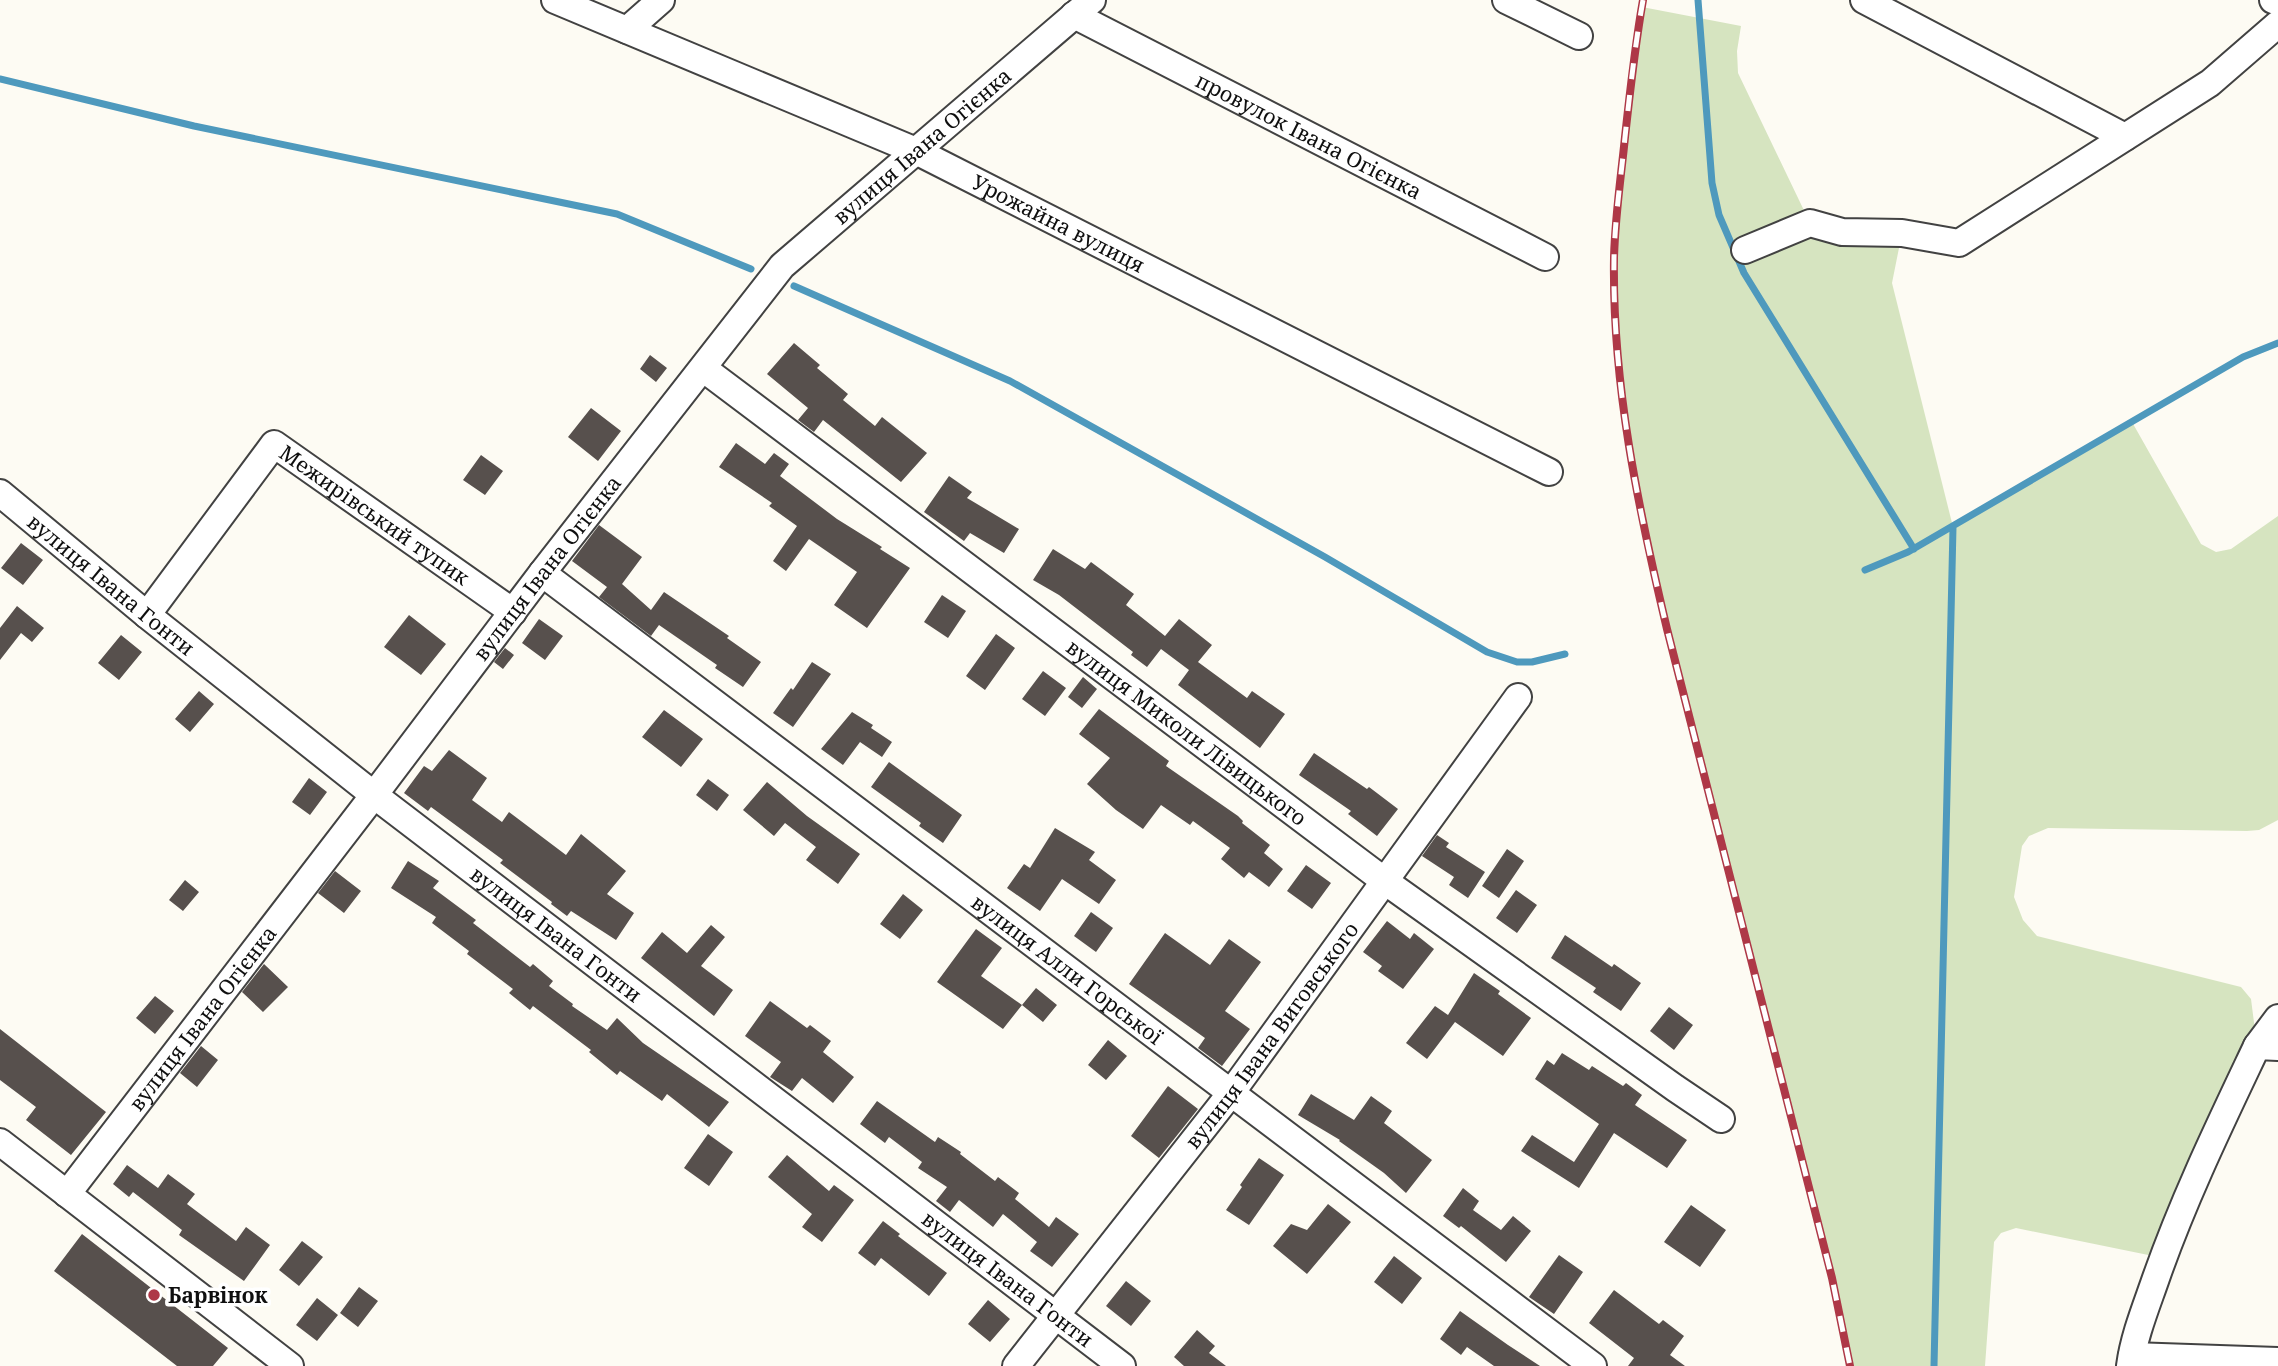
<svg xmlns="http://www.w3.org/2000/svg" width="2278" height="1366" font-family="'Noto Serif',serif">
	<rect width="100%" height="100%" fill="#fdfbf3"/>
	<path fill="#d6e4c0" d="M 1642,7 L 1741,26 L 1737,51 L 1738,73 L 1810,223 L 1902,233 L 1892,283 L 1953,527 L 2132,422 L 2201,544 L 2216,552 L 2231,549 L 2278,516 L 2278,820 L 2259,830 L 2247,831 L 2048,828 L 2029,836 L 2022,846 L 2014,897 L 2023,920 L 2037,936 L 2241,987 L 2251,999 L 2257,1046 L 2163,1258 L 2016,1228 L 2001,1233 L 1994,1242 L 1985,1366 L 1850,1366 L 1832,1278 C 1789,1109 1746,941 1703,772 C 1664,618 1621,465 1615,305 C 1611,205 1629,105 1642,7 Z"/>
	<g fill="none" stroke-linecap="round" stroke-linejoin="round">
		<path stroke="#4e99bd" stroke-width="7" d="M 1698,0 L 1712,183 L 1719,215 L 1744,273 L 1914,549
			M 0,79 L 194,126 L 617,214 L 751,269
			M 794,286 L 1010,381 L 1325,557 L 1487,652 L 1517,662 L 1532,662 L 1565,654
			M 1865,570 L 1908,552 L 2243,357 L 2278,343
			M 1934,1366 L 1953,527"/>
	</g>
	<path fill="#57504d" d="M 794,343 L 820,365 L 817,368 L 848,394 L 843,400 L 875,426 L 882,417 L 927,453 L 901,482 L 823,420 L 814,432 L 798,420 L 808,408 L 767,374 Z
		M 650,355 L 667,368 L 656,382 L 640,369 Z
		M 591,408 L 621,431 L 598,461 L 568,437 Z
		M 736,443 L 765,464 L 774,453 L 789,464 L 780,476 L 837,519 L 882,547 L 880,549 L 910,568 L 867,628 L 834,605 L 857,572 L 809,539 L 786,571 L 773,561 L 797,526 L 769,506 L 772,503 L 719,467 Z
		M 481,455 L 503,471 L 485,495 L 463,480 Z
		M 949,476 L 972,492 L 967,498 L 1019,529 L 1004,553 L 970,533 L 964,541 L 924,512 Z
		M 599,525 L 642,557 L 622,584 L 651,610 L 664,592 L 729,636 L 727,638 L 761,662 L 743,687 L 715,668 L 717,665 L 659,625 L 651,636 L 599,597 L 607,587 L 572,561 Z
		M 21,543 L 43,560 L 23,585 L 1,568 Z
		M 1053,549 L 1085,569 L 1091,562 L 1134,594 L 1126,605 L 1165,636 L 1179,619 L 1212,645 L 1198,662 L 1247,698 L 1252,691 L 1285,714 L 1260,748 L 1178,685 L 1189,670 L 1161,649 L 1147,667 L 1131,655 L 1133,652 L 1059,595 L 1033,580 Z
		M 942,595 L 966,611 L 948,638 L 924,622 Z
		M 17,606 L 44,628 L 32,642 L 21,633 L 0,660 L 0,628 Z
		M 409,615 L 446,644 L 421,675 L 384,647 Z
		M 539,619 L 563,636 L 545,660 L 522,643 Z
		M 996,634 L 1015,648 L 985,690 L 966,676 Z
		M 121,635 L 142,652 L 119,680 L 98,663 Z
		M 505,648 L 514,655 L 503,669 L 494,662 Z
		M 812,662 L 831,674 L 793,727 L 773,713 L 791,688 L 793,690 Z
		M 1043,671 L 1066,688 L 1045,716 L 1022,699 Z
		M 1083,677 L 1097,689 L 1082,708 L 1068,697 Z
		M 199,691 L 214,704 L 190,732 L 175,719 Z
		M 1099,709 L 1169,761 L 1166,766 L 1238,816 L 1243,821 L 1242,823 L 1270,845 L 1264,853 L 1283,869 L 1269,887 L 1249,872 L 1244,878 L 1221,859 L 1230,848 L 1193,821 L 1190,825 L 1161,805 L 1143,829 L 1116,810 L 1087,784 L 1110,758 L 1079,734 Z
		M 664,710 L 703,739 L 681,767 L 642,737 Z
		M 852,712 L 873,725 L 871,728 L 892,742 L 882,757 L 860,742 L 843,765 L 821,749 Z
		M 449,750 L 487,778 L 472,800 L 502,822 L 509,812 L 566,855 L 581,834 L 626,871 L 607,894 L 634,913 L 616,940 L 571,911 L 567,916 L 551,904 L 552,902 L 500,863 L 503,860 L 431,807 L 428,811 L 404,793 L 424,766 L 432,771 Z
		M 1314,753 L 1367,789 L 1369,787 L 1398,809 L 1377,836 L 1348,814 L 1351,811 L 1299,775 Z
		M 889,762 L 962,815 L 943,843 L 919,826 L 921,823 L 871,787 Z
		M 309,778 L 327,792 L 310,815 L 292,802 Z
		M 708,779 L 729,795 L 717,811 L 696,795 Z
		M 767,782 L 807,816 L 860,854 L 838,884 L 806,860 L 816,847 L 785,823 L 774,836 L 743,810 Z
		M 1055,828 L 1095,852 L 1089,860 L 1116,880 L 1099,904 L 1062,879 L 1040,911 L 1007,888 L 1024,864 L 1030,868 Z
		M 1437,835 L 1449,843 L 1446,847 L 1485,872 L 1468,898 L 1449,885 L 1454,877 L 1422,856 Z
		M 1507,849 L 1524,861 L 1499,898 L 1482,886 Z
		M 408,861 L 439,881 L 433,888 L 476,920 L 473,923 L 530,967 L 533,964 L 553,981 L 549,986 L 573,1004 L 572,1006 L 607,1030 L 617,1018 L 643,1043 L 729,1102 L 709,1127 L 667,1094 L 662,1101 L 620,1071 L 617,1075 L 589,1052 L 591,1050 L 533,1006 L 530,1010 L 509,993 L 513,989 L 467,954 L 469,951 L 432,923 L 436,917 L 391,888 Z
		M 1306,865 L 1331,883 L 1312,909 L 1287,891 Z
		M 335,871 L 361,891 L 344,913 L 318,893 Z
		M 185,880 L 199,892 L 183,911 L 169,900 Z
		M 1516,890 L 1537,905 L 1517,933 L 1496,918 Z
		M 903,894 L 923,910 L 900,939 L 880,924 Z
		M 1091,912 L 1113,928 L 1096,952 L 1074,936 Z
		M 1387,921 L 1410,939 L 1414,933 L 1434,949 L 1403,989 L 1378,971 L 1382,966 L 1363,952 Z
		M 711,925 L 725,937 L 701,966 L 733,990 L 714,1016 L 641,958 L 662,932 L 687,953 Z
		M 976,929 L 1002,948 L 981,976 L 1022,1005 L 1003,1029 L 937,982 Z
		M 1165,933 L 1210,965 L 1229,939 L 1261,962 L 1225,1011 L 1250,1029 L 1222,1066 L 1198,1048 L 1205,1038 L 1129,984 Z
		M 1565,935 L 1612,967 L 1614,964 L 1641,983 L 1621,1011 L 1593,992 L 1596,988 L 1551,958 Z
		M 264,964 L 288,987 L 263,1012 L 242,992 Z
		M 1474,973 L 1500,991 L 1498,994 L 1531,1018 L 1503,1056 L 1455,1022 L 1427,1059 L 1406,1043 L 1435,1006 L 1448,1015 Z
		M 1036,988 L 1057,1005 L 1043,1022 L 1022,1005 Z
		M 155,996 L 174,1011 L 155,1034 L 136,1018 Z
		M 770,1001 L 807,1028 L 810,1025 L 831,1041 L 823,1052 L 854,1077 L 833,1103 L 802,1078 L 792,1091 L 770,1077 L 781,1062 L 745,1036 Z
		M 1669,1007 L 1693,1025 L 1674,1050 L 1650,1031 Z
		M 0,1029 L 106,1112 L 71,1155 L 26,1120 L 36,1107 L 0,1080 Z
		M 1108,1040 L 1127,1056 L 1106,1080 L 1088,1065 Z
		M 201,1046 L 218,1060 L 197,1087 L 180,1073 Z
		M 1562,1053 L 1589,1070 L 1592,1066 L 1623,1086 L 1626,1083 L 1642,1095 L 1635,1105 L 1687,1140 L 1667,1168 L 1614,1133 L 1579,1188 L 1521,1151 L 1532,1135 L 1574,1162 L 1599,1124 L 1535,1079 L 1547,1060 L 1554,1065 Z
		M 1168,1086 L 1198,1109 L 1159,1158 L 1131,1136 Z
		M 1311,1094 L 1354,1120 L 1371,1096 L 1392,1111 L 1384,1123 L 1432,1160 L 1406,1193 L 1384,1173 L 1339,1141 L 1340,1140 L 1298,1115 Z
		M 877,1101 L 935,1142 L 938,1137 L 961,1152 L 960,1154 L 995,1181 L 998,1177 L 1019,1193 L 1015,1199 L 1049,1227 L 1056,1217 L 1079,1234 L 1052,1267 L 1030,1251 L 1037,1242 L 1003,1214 L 993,1227 L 959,1200 L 950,1212 L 936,1201 L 947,1187 L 918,1168 L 922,1162 L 889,1137 L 885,1143 L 860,1124 Z
		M 708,1134 L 733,1152 L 709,1186 L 684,1168 Z
		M 787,1155 L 829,1191 L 834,1185 L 854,1200 L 822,1242 L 802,1227 L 812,1214 L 768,1177 Z
		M 1259,1158 L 1284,1175 L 1249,1225 L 1226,1210 L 1242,1187 L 1240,1185 Z
		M 127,1165 L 158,1188 L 168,1174 L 195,1194 L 187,1204 L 236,1241 L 246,1227 L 270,1245 L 244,1281 L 179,1235 L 182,1230 L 133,1192 L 129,1197 L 113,1184 Z
		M 1463,1188 L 1479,1201 L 1473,1210 L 1501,1230 L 1513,1216 L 1531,1231 L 1506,1262 L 1461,1226 L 1459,1228 L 1443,1216 Z
		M 1328,1204 L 1351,1222 L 1307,1274 L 1273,1246 L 1291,1224 L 1307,1230 Z
		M 1691,1205 L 1726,1230 L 1700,1267 L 1664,1242 Z
		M 883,1221 L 900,1234 L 898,1236 L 947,1273 L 929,1296 L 881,1258 L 875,1266 L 858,1253 Z
		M 82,1234 L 228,1348 L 213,1366 L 177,1366 L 54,1271 Z
		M 302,1241 L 323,1257 L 299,1286 L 279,1270 Z
		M 1559,1255 L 1583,1272 L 1554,1314 L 1529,1297 Z
		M 1394,1256 L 1422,1278 L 1402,1304 L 1374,1282 Z
		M 1126,1281 L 1151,1301 L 1131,1326 L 1106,1306 Z
		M 359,1287 L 378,1301 L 358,1327 L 340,1313 Z
		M 1614,1290 L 1659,1324 L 1663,1320 L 1684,1336 L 1670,1355 L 1685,1366 L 1628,1366 L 1634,1358 L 1589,1323 Z
		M 317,1298 L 338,1315 L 317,1341 L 296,1325 Z
		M 988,1300 L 1010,1319 L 990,1342 L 968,1324 Z
		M 1460,1311 L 1508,1345 L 1540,1366 L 1494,1366 L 1467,1347 L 1461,1355 L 1440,1339 Z
		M 1197,1330 L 1215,1346 L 1209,1353 L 1226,1366 L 1184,1366 L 1174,1357 Z"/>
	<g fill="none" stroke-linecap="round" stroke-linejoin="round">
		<defs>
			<g id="street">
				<path id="s1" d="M 555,0 L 916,151 L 1549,472"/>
				<path d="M 1506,0 L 1579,36"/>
				<path d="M 1864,0 L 2125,137"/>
				<path d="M 2273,0 L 2278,2"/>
				<path id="s2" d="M 1074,15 L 1545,257"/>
				<path d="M 627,30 L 661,0"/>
				<path d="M 1745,250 L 1810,223 L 1842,232 L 1902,233 L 1959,243 L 2210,83 L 2278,24"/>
				<path id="s3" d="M 704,369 L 1386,882 L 1675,1088 L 1721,1119"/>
				<path id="s4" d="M 0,493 L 147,615 L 374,795 L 1122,1366"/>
				<path id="s5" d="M 542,573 L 1593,1366"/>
				<path id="s6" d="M 147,615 L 274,444 L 513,612"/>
				<path d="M 2257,1046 L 2278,1018"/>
				<path d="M 0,1142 L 290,1366"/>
				<path id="s7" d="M 67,1194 L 374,795 L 542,573 L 782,266 L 1092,0"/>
				<path d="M 2132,1356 L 2278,1361"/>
				<path id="s8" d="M 1016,1366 L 1231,1093 L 1518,697"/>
				<path d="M 2130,1366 C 2134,1336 2146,1307 2156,1278 C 2184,1198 2221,1122 2257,1046 L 2278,1047"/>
			</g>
		</defs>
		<use href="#street" stroke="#424242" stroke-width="30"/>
		<use href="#street" stroke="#fff" stroke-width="26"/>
		<defs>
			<path id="rail" d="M 1643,0 C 1635,45 1630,91 1625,137 C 1621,177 1615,217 1614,258 C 1612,384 1638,507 1667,629 L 1832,1278 L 1850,1366"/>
		</defs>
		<use href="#rail" stroke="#ae3847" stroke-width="8"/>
		<use href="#rail" stroke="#fff" stroke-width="5" stroke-dasharray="16" stroke-linecap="butt"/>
	</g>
	<circle fill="#ae3847" stroke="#fff" stroke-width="2.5" cx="154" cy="1295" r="7"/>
	<g text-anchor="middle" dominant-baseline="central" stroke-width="7" stroke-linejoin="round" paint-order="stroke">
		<g font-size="21" fill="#0f0f0f" stroke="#fff">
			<text stroke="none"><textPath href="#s2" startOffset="264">провулок Івана Огієнка</textPath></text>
			<text stroke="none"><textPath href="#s7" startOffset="1356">вулиця Івана Огієнка</textPath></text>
			<text stroke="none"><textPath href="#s1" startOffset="551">Урожайна вулиця</textPath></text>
			<text stroke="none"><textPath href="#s6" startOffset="336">Межирівський тупик</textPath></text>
			<text stroke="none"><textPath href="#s7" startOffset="789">вулиця Івана Огієнка</textPath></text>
			<text stroke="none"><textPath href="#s4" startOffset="144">вулиця Івана Гонти</textPath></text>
			<text stroke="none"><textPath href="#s3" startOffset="604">вулиця Миколи Лівицького</textPath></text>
			<text stroke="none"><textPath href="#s4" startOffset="710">вулиця Івана Гонти</textPath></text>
			<text stroke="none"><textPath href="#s5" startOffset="658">вулиця Алли Горської</textPath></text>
			<text stroke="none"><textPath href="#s7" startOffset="222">вулиця Івана Огієнка</textPath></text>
			<text stroke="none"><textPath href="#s8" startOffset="418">вулиця Івана Виговського</textPath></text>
			<text stroke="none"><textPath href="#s4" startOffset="1278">вулиця Івана Гонти</textPath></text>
		</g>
		<g font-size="21" font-weight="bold" fill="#0f0f0f" stroke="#fff" text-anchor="start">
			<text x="168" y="1295">Барвінок</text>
		</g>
	</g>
</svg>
